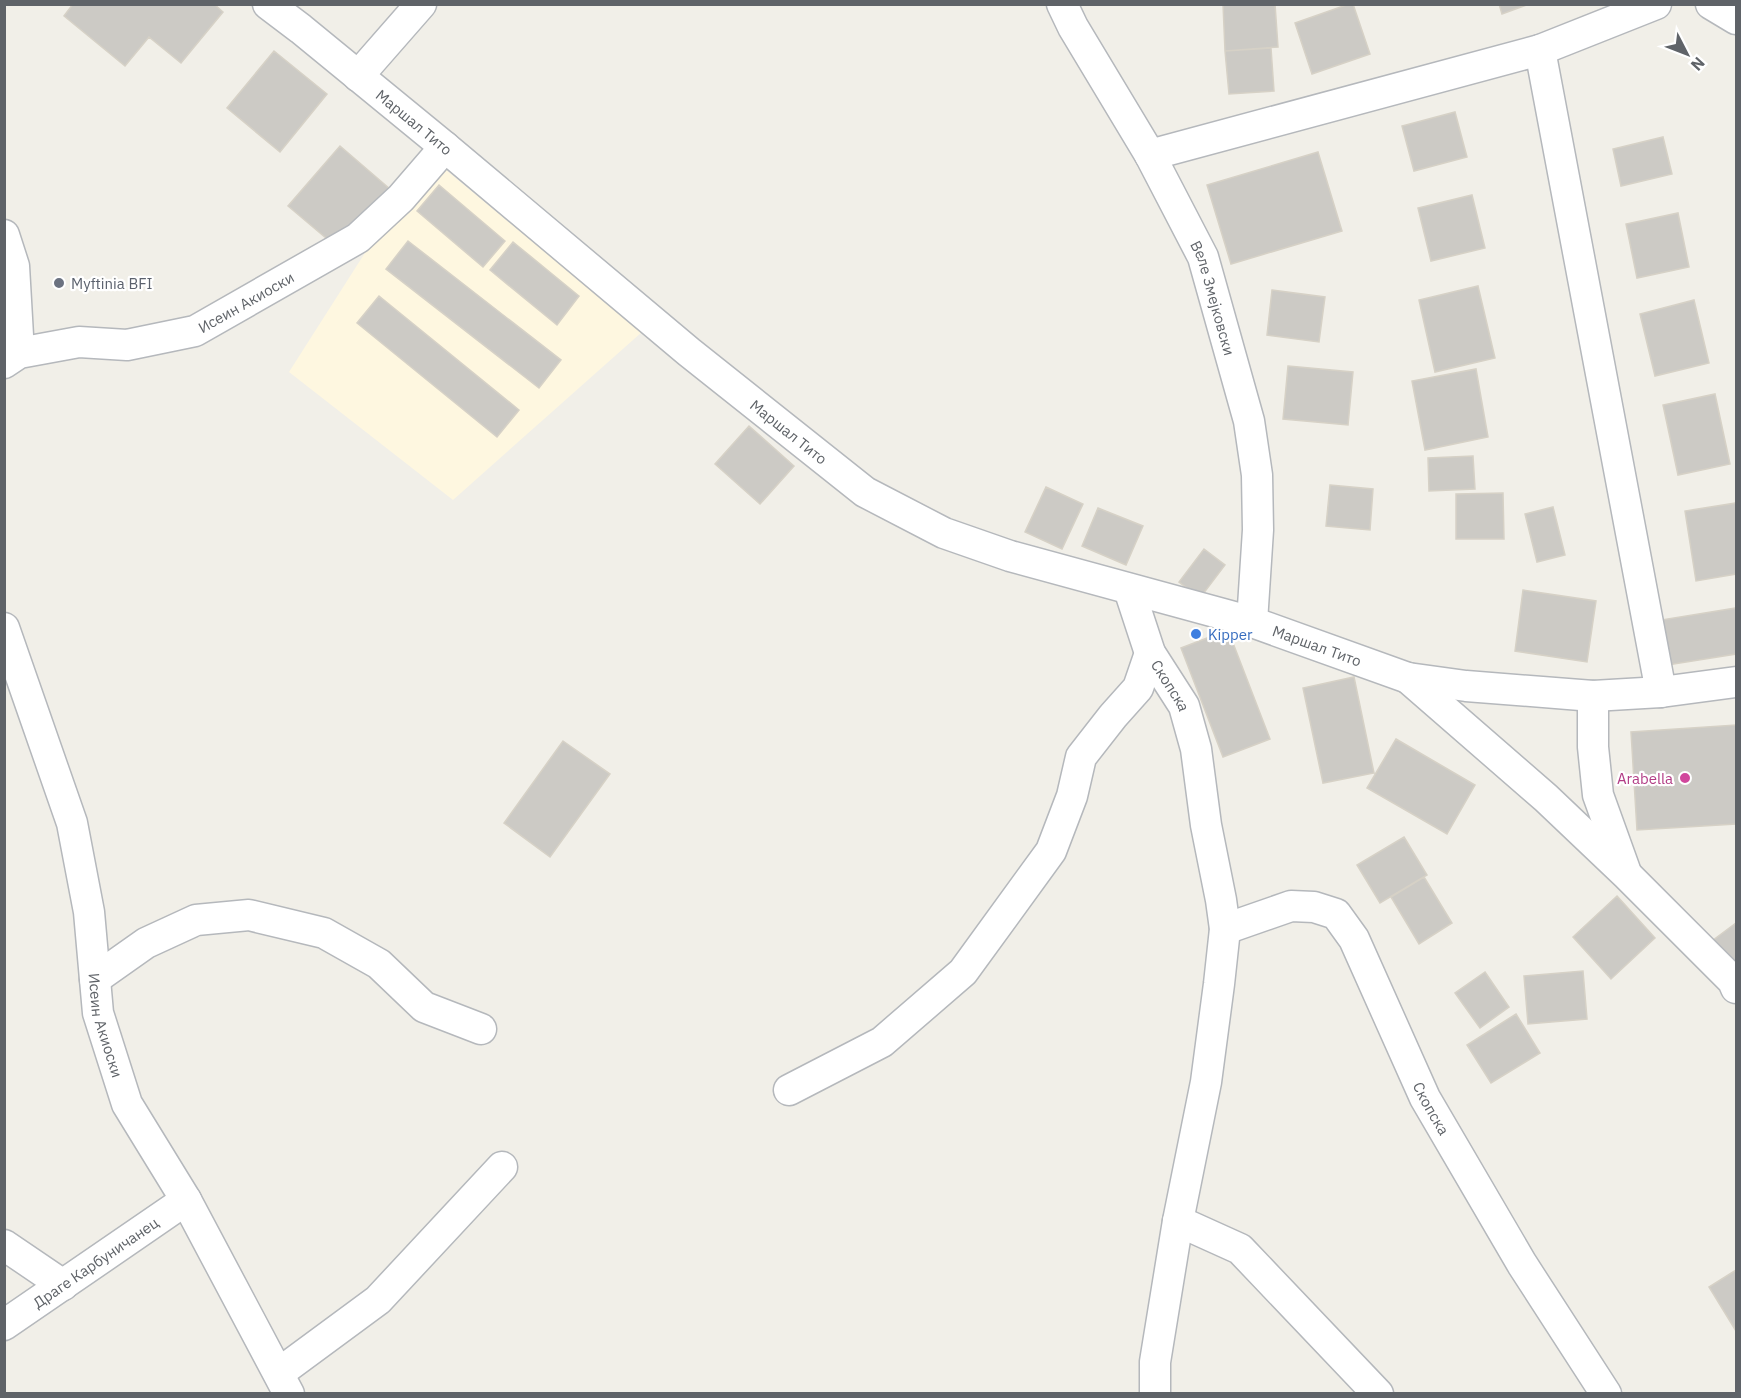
<svg xmlns="http://www.w3.org/2000/svg" width="1741" height="1398" font-family="'IBM Plex Sans',sans-serif">
	<rect width="100%" height="100%" fill="#f1efe8"/>
	<path fill="#fef7e0" d="M 435,161 L 642,332 L 453,500 L 289,372 L 377,234 Z"/>
	<path fill="#cccac5" stroke="#d6d1c6" stroke-width="1.5" d="M 73,4 L 214,4 L 223,12 L 181,63 L 149,37 L 125,66 L 64,16 Z
		M 1223,4 L 1275,4 L 1278,47 L 1225,51 Z
		M 1349,4 L 1353,4 L 1370,54 L 1312,74 L 1295,23 Z
		M 1499,4 L 1529,4 L 1502,14 Z
		M 1271,48 L 1274,91 L 1229,94 L 1225,51 Z
		M 274,51 L 327,94 L 280,152 L 227,108 Z
		M 1455,112 L 1467,157 L 1414,171 L 1402,126 Z
		M 1663,137 L 1672,174 L 1621,186 L 1613,149 Z
		M 340,146 L 390,189 L 339,249 L 288,206 Z
		M 1318,152 L 1342,231 L 1231,264 L 1207,185 Z
		M 439,185 L 505,241 L 483,267 L 417,211 Z
		M 1472,195 L 1485,248 L 1431,261 L 1418,208 Z
		M 1678,213 L 1689,267 L 1637,278 L 1626,224 Z
		M 408,241 L 561,360 L 539,388 L 386,269 Z
		M 513,242 L 579,296 L 557,325 L 490,270 Z
		M 1478,286 L 1495,358 L 1435,372 L 1419,300 Z
		M 1272,290 L 1325,297 L 1319,342 L 1267,335 Z
		M 379,296 L 519,410 L 497,437 L 357,323 Z
		M 1694,300 L 1709,363 L 1655,376 L 1640,314 Z
		M 1288,366 L 1353,372 L 1348,425 L 1283,419 Z
		M 1476,369 L 1488,437 L 1425,450 L 1412,381 Z
		M 1715,394 L 1730,464 L 1678,475 L 1663,405 Z
		M 749,426 L 794,466 L 760,504 L 715,464 Z
		M 1473,456 L 1475,489 L 1429,491 L 1428,458 Z
		M 1330,485 L 1373,489 L 1370,530 L 1326,526 Z
		M 1046,487 L 1083,504 L 1062,549 L 1025,532 Z
		M 1503,493 L 1504,539 L 1456,539 L 1456,494 Z
		M 1736,503 L 1736,574 L 1696,581 L 1685,511 Z
		M 1553,507 L 1565,555 L 1537,562 L 1525,514 Z
		M 1098,508 L 1143,526 L 1126,565 L 1082,546 Z
		M 1204,549 L 1225,565 L 1200,598 L 1179,582 Z
		M 1523,590 L 1596,601 L 1587,662 L 1515,651 Z
		M 1736,608 L 1736,654 L 1668,665 L 1661,620 Z
		M 1228,630 L 1270,739 L 1223,757 L 1181,648 Z
		M 1354,677 L 1374,773 L 1323,783 L 1303,688 Z
		M 1736,725 L 1736,824 L 1637,830 L 1631,732 Z
		M 1396,739 L 1475,785 L 1447,834 L 1367,788 Z
		M 563,741 L 610,774 L 550,857 L 504,823 Z
		M 1404,837 L 1427,875 L 1380,903 L 1357,865 Z
		M 1424,877 L 1452,923 L 1419,944 L 1391,897 Z
		M 1617,896 L 1655,938 L 1611,979 L 1573,937 Z
		M 1736,923 L 1736,986 L 1708,944 Z
		M 1583,971 L 1587,1019 L 1528,1024 L 1524,976 Z
		M 1485,972 L 1509,1007 L 1480,1028 L 1455,993 Z
		M 1516,1014 L 1540,1053 L 1491,1083 L 1467,1045 Z
		M 1736,1270 L 1736,1331 L 1709,1287 Z"/>
	<g fill="none" stroke-linecap="round" stroke-linejoin="round">
		<defs>
			<g id="minor">
				<path id="s1" d="M 268,4 L 301,29 L 445,147 L 689,352 L 865,492 L 944,533 L 1010,556 L 1252,622 L 1408,678 L 1466,686 L 1593,696 L 1661,692 L 1736,682"/>
				<path id="s2" d="M 1062,4 L 1073,27 L 1150,155 L 1203,257 L 1249,421 L 1257,475 L 1258,530 L 1252,622"/>
				<path d="M 1656,4 L 1540,50 L 1661,692"/>
				<path d="M 1711,4 L 1736,19"/>
				<path d="M 358,76 L 421,4"/>
				<path d="M 1150,155 L 1540,50"/>
				<path d="M 4,235 L 14,266 L 19,353"/>
				<path id="s3" d="M 4,363 L 19,353 L 79,342 L 127,345 L 195,331 L 358,238 L 401,198 L 445,147"/>
				<path id="s4" d="M 1129,589 L 1150,653 L 1184,706 L 1196,749 L 1206,825 L 1221,900 L 1225,929 L 1219,984 L 1206,1082 L 1178,1221 L 1155,1362 L 1155,1394"/>
				<path id="s5" d="M 4,628 L 72,823 L 89,912 L 98,1013 L 127,1104 L 186,1200 L 289,1394"/>
				<path d="M 1408,678 L 1546,798 L 1627,875 L 1733,981 L 1736,988"/>
				<path d="M 1593,696 L 1593,747 L 1598,795 L 1625,870"/>
				<path id="s6" d="M 1225,929 L 1291,906 L 1314,907 L 1336,914 L 1354,939 L 1425,1098 L 1522,1264 L 1606,1394"/>
				<path d="M 95,979 L 146,943 L 196,920 L 249,915 L 324,933 L 379,964 L 424,1007 L 481,1029"/>
				<path d="M 789,1090 L 882,1042 L 963,972 L 1051,851 L 1072,796 L 1081,757 L 1113,716 L 1138,688 L 1150,653"/>
				<path d="M 1178,1221 L 1240,1249 L 1378,1394"/>
				<path d="M 4,1245 L 63,1285"/>
				<path id="s7" d="M 4,1325 L 186,1200"/>
				<path d="M 279,1373 L 378,1300 L 502,1167"/>
			</g>
		</defs>
		<use href="#minor" stroke="#b5b8bc" stroke-width="33"/>
		<use href="#minor" stroke="#fff" stroke-width="30"/>
	</g>
	<circle fill="#6b7280" stroke="#fff" stroke-width="2" cx="59" cy="283" r="6"/>
	<circle fill="#3f7fe0" stroke="#fff" stroke-width="2" cx="1196" cy="634" r="6"/>
	<circle fill="#d1479c" stroke="#fff" stroke-width="2" cx="1685" cy="778" r="6"/>
	<g text-anchor="middle" dominant-baseline="central" stroke-width="4.5" stroke-linejoin="round" paint-order="stroke">
		<g font-size="15" fill="#5f6368" stroke="#fff">
			<text stroke="none"><textPath href="#s1" startOffset="188">Маршал Тито</textPath></text>
			<text stroke="none"><textPath href="#s2" startOffset="332">Веле Змејковски</textPath></text>
			<text stroke="none"><textPath href="#s3" startOffset="255">Исеин Акиоски</textPath></text>
			<text stroke="none"><textPath href="#s1" startOffset="674">Маршал Тито</textPath></text>
			<text stroke="none"><textPath href="#s1" startOffset="1250">Маршал Тито</textPath></text>
			<text stroke="none"><textPath href="#s4" startOffset="106">Скопска</textPath></text>
			<text stroke="none"><textPath href="#s5" startOffset="412">Исеин Акиоски</textPath></text>
			<text stroke="none"><textPath href="#s6" startOffset="333">Скопска</textPath></text>
			<text stroke="none"><textPath href="#s7" startOffset="111">Драге Карбуничанец</textPath></text>
		</g>
		<g font-size="15" fill="#5b616d" stroke="#fff" text-anchor="start">
			<text x="71" y="283">Myftinia BFI</text>
		</g>
		<g font-size="15" fill="#366cbe" stroke="#fff" text-anchor="start">
			<text x="1208" y="634">Kipper</text>
		</g>
		<g font-size="15" fill="#b23c85" stroke="#fff" text-anchor="end">
			<text x="1673" y="778">Arabella</text>
		</g>
	</g>
	<rect width="1741" height="1398" fill="none" stroke="#5f6368" stroke-width="12"/>
	<g transform="translate(1687 54) rotate(132)" stroke="#ffffff" stroke-width="4.5" paint-order="stroke">
	<path d="M0-4.5L10 22L0 15L-10 22Z" fill="#5f6368"/>
	<text y="-9" font-size="16" font-weight="bold" text-anchor="middle" fill="#5f6368">N</text>
	</g>
</svg>
